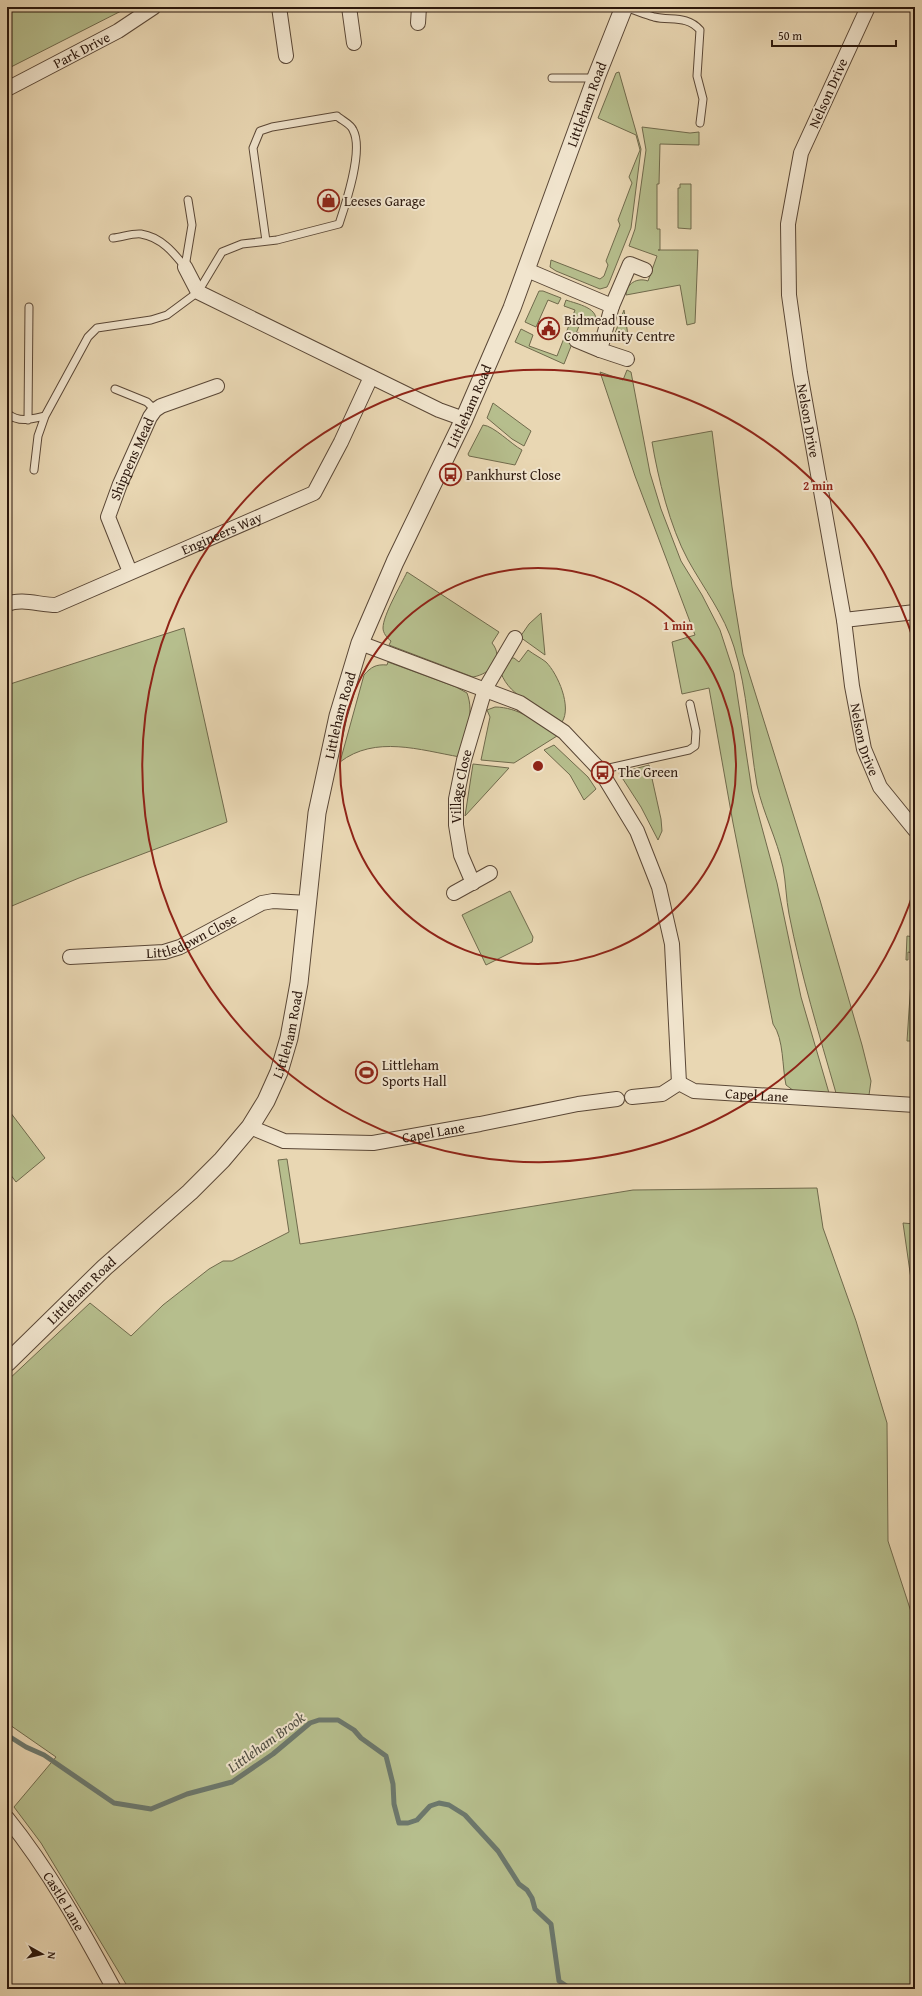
<svg xmlns="http://www.w3.org/2000/svg" width="922" height="1996" font-family="'Gentium Book Plus',serif">
	<rect width="100%" height="100%" fill="#e9d7b3"/>
	<filter id="stains"><feTurbulence type="fractalNoise" baseFrequency=".005" numOctaves="4"/><feColorMatrix values="0 0 0 0 .2 0 0 0 0 .09 0 0 0 0 .02 0 0 0 .5 -.17"/></filter>
	<radialGradient id="worn" r=".72"><stop offset=".6" stop-color="#630" stop-opacity="0"/><stop offset="1" stop-color="#630" stop-opacity=".3"/></radialGradient>
	<path fill="#b6be8d" stroke="#706a4c" d="M 7,7 L 129,7 L 7,69 Z
		M 619,72 L 641,149 L 631,228 L 609,283 L 607,287 L 600,289 L 556,271 L 550,267 L 551,260 L 600,279 L 604,276 L 608,265 L 606,261 L 620,225 L 618,220 L 632,183 L 629,177 L 640,150 L 636,135 L 598,118 L 616,73 Z
		M 642,127 L 690,133 L 699,132 L 699,145 L 660,144 L 659,184 L 657,184 L 657,229 L 660,229 L 660,250 L 658,250 L 698,250 L 695,323 L 687,325 L 680,285 L 626,295 C 626,284 637,277 648,281 L 657,256 L 629,246 L 635,229 L 646,150 Z
		M 680,184 L 691,184 L 691,229 L 678,228 L 678,188 L 680,188 Z
		M 539,291 L 543,291 L 561,298 L 558,304 L 548,300 L 536,327 L 525,322 Z
		M 566,300 C 577,304 601,308 595,324 L 592,325 L 581,321 L 564,364 L 515,342 L 521,329 L 533,335 L 529,346 L 557,356 L 575,310 L 564,306 Z
		M 624,310 L 628,335 L 615,335 L 615,333 Z
		M 627,370 L 631,372 L 650,473 L 661,509 L 681,561 L 702,595 L 720,630 L 734,673 L 752,791 L 777,883 L 801,997 L 829,1093 L 794,1091 L 786,1085 C 782,1067 784,1039 773,1024 L 733,823 L 709,688 L 682,694 L 672,642 L 695,635 L 635,476 L 600,372 L 623,380 Z
		M 493,403 L 531,431 L 524,446 L 512,439 L 487,418 Z
		M 483,425 C 494,426 511,444 522,450 L 515,465 L 469,456 L 468,454 Z
		M 712,431 L 732,587 L 743,654 L 820,900 L 862,1045 L 871,1081 L 869,1095 L 836,1093 C 819,1034 801,975 789,914 C 786,899 786,883 783,867 C 777,839 763,813 757,785 C 749,739 748,692 734,647 C 724,614 704,589 688,560 C 670,527 658,478 652,442 Z
		M 407,572 L 499,632 L 492,643 C 505,659 490,674 473,677 L 389,645 L 391,641 C 387,638 383,633 383,628 C 383,615 401,585 407,572 Z
		M 541,613 L 545,655 L 520,637 L 529,624 Z
		M 184,628 L 227,822 L 79,878 L 7,908 L 7,685 Z
		M 528,650 C 533,654 541,658 546,662 C 558,674 572,707 562,722 C 541,707 510,698 501,673 L 509,658 L 514,658 L 519,662 Z
		M 388,662 L 456,687 L 467,693 C 475,714 465,736 460,757 C 420,750 375,735 340,762 L 364,675 C 371,667 376,664 387,665 Z
		M 495,707 C 518,707 538,722 557,736 L 514,763 L 481,760 L 490,717 L 487,710 Z
		M 554,745 L 588,777 L 596,789 L 584,800 L 570,775 L 544,750 Z
		M 473,764 L 509,768 L 465,816 Z
		M 649,765 L 661,819 L 662,831 L 658,840 L 641,807 L 619,773 Z
		M 510,891 L 533,937 L 532,942 L 486,965 L 462,915 Z
		M 907,936 L 915,937 L 915,977 L 911,977 L 912,953 L 908,952 L 908,960 L 906,960 Z
		M 911,981 L 915,982 L 915,1041 L 907,1041 Z
		M 7,1108 L 45,1158 L 16,1182 L 7,1170 Z
		M 287,1159 L 300,1244 L 633,1190 L 817,1188 L 823,1228 L 856,1321 L 887,1423 L 888,1541 L 915,1624 L 915,1989 L 129,1989 L 41,1843 L 14,1807 L 56,1757 L 7,1723 L 7,1381 L 90,1303 L 131,1336 L 163,1305 L 209,1269 L 223,1261 L 232,1261 L 289,1232 L 278,1160 Z
		M 903,1223 L 915,1224 L 915,1307 Z"/>
	<g fill="none" stroke-linecap="round" stroke-linejoin="round">
		<path stroke="#6c786d" stroke-width="5" d="M 7,1735 L 26,1747 L 44,1755 L 114,1803 L 151,1809 L 187,1794 L 232,1782 L 273,1754 L 310,1723 L 319,1720 L 338,1720 L 354,1730 L 361,1738 L 386,1756 L 393,1784 L 394,1804 L 399,1823 L 408,1823 L 417,1820 L 430,1806 L 439,1803 L 449,1805 L 465,1815 L 498,1851 L 519,1884 L 527,1890 L 532,1898 L 535,1909 L 551,1924 L 559,1981 L 571,1989"/>
		<defs>
			<path id="service" d="M 624,7 C 634,10 644,14 654,17 C 671,21 687,15 700,30 L 697,76 L 703,99 L 700,123
				M 552,78 L 596,78
				M 113,238 C 122,237 133,233 141,234 C 161,237 174,253 185,267
				M 185,267 L 192,225 L 188,200
				M 115,389 L 147,402 L 155,410
				M 7,410 L 8,414 C 19,423 32,419 45,416
				M 28,420 L 29,307
				M 34,470 L 38,436 L 45,416 L 88,337 L 97,328 L 151,320 L 167,315 L 198,292 L 222,252 L 242,244 L 277,240 L 339,224 C 346,203 364,150 353,130 C 351,124 341,120 337,116 L 272,127 L 260,131 L 253,148 L 266,241
				M 600,770 L 689,750 L 695,746 L 696,731 L 690,704"/>
			<g id="minor">
				<path d="M 279,7 L 286,56"/>
				<path d="M 349,7 L 354,43"/>
				<path id="s1" d="M 868,7 L 801,153 L 788,224 L 789,295 L 800,373 L 844,620 L 852,686 L 864,749 L 880,787 L 915,830"/>
				<path d="M 418,23 L 419,7"/>
				<path id="s2" d="M 7,89 L 118,31 L 154,7"/>
				<path d="M 185,267 L 198,292 L 439,410 L 464,419"/>
				<path d="M 527,270 L 612,306 L 600,350 L 627,359"/>
				<path d="M 612,306 L 630,264 L 645,270"/>
				<path d="M 576,340 L 600,350"/>
				<path id="s3" d="M 130,572 L 108,517 L 120,484 L 150,417 L 155,410 L 161,406 L 217,386"/>
				<path id="s4" d="M 7,604 C 22,598 40,605 56,605 L 314,493 L 341,442 L 371,377"/>
				<path d="M 844,620 L 915,612"/>
				<path d="M 360,643 L 520,703 L 564,732 L 600,770 L 637,831 L 659,887 L 672,944 L 679,1083"/>
				<path id="s5" d="M 473,883 L 461,855 L 456,825 L 456,799 L 464,760 L 485,689 L 515,638"/>
				<path d="M 454,893 L 490,873"/>
				<path id="s6" d="M 70,957 L 164,952 L 180,947 L 262,903 L 273,901 L 308,903"/>
				<path id="s7" d="M 679,1083 L 694,1091 L 915,1105"/>
				<path d="M 632,1097 L 662,1094 L 679,1083"/>
				<path id="s8" d="M 250,1127 L 284,1141 L 373,1143 L 480,1124 L 578,1104 L 617,1099"/>
				<path id="s9" d="M 7,1818 C 49,1870 82,1930 114,1989"/>
			</g>
			<g id="tertiary">
				<path id="s10" d="M 7,1363 L 105,1267 L 190,1192 L 222,1160 L 250,1127 L 266,1101 L 279,1072 L 289,1038 L 299,983 L 317,813 L 338,716 L 360,643 L 395,562 L 464,419 L 512,308 L 597,75 L 624,7"/>
			</g>
		</defs>
		<use href="#service" stroke="#5a4736" stroke-width="9"/>
		<use href="#minor" stroke="#5a4736" stroke-width="16"/>
		<use href="#tertiary" stroke="#5a4736" stroke-width="19"/>
		<use href="#service" stroke="#f1e5ce" stroke-width="7"/>
		<use href="#minor" stroke="#f1e5ce" stroke-width="14"/>
		<use href="#tertiary" stroke="#f1e5ce" stroke-width="17"/>
	</g>
	<g fill="none" stroke="#8f2418" stroke-width="2">
		<circle cx="538" cy="766" r="198"/>
		<path d="M915 888A396 396 0 1 1 915 644"/>
	</g>
	<defs>
		<symbol id="shop-ring" viewBox="-11 -11 22 22"><circle r="9.5" fill="#f1e5ce" stroke="#8f2418" stroke-width="1.5"/><path d="M-5-2.5h2.3a2.7 3.5 0 0 1 5.4 0H5L5.5 6h-11ZM-1.5-2.5h3a1.5 2.3 0 0 0-3 0Z" fill="#8f2418"/></symbol>
		<symbol id="civic-ring" viewBox="-11 -11 22 22"><circle r="9.5" fill="#f1e5ce" stroke="#8f2418" stroke-width="1.5"/><path d="M-.6-6.5H3V-4.5H.6V-3L4-1V1h2V6H-6V1h2V-1L-.6-3ZM-1.2 2.5V6h2.4V2.5Z" fill="#8f2418"/></symbol>
		<symbol id="bus-ring" viewBox="-11 -11 22 22"><circle r="9.5" fill="#f1e5ce" stroke="#8f2418" stroke-width="1.5"/><path d="M-5-6H5V4H4V6H2V4H-2V6H-4V4H-5ZM-3.5-4V0h7V-4ZM-3.5 1.2v1.5H-2V1.2ZM2 1.2v1.5H3.5V1.2Z" fill="#8f2418"/></symbol>
		<symbol id="stadium-ring" viewBox="-11 -11 22 22"><circle r="9.5" fill="#f1e5ce" stroke="#8f2418" stroke-width="1.5"/><path d="M0-5a6.5 5 0 1 0 0 10a6.5 5 0 1 0 0-10ZM-3.5-1.8h7v3.6h-7Z" fill="#8f2418"/></symbol>
	</defs>
	<g fill-rule="evenodd">
		<use href="#shop-ring" x="316" y="188" width="25" height="25"/>
		<use href="#civic-ring" x="536" y="316" width="25" height="25"/>
		<use href="#bus-ring" x="438" y="462" width="25" height="25"/>
		<use href="#bus-ring" x="590" y="760" width="25" height="25"/>
		<use href="#stadium-ring" x="354" y="1060" width="25" height="25"/>
	</g>
	<g text-anchor="middle" dominant-baseline="central" stroke-width="4" stroke-linejoin="round" paint-order="stroke">
		<g font-size="14" fill="#2b170c" stroke="#f1e5ce">
			<text stroke="none"><textPath href="#s2" startOffset="84">Park Drive</textPath></text>
			<text transform="translate(828 93) rotate(-66)">Nelson Drive</text>
			<text stroke="none"><textPath href="#s10" startOffset="1424">Littleham Road</textPath></text>
			<text stroke="none"><textPath href="#s10" startOffset="1100">Littleham Road</textPath></text>
			<text stroke="none"><textPath href="#s1" startOffset="431">Nelson Drive</textPath></text>
			<text stroke="none"><textPath href="#s3" startOffset="122">Shippens Mead</textPath></text>
			<text stroke="none"><textPath href="#s4" startOffset="230">Engineers Way</textPath></text>
			<text stroke="none"><textPath href="#s10" startOffset="764">Littleham Road</textPath></text>
			<text stroke="none"><textPath href="#s1" startOffset="755">Nelson Drive</textPath></text>
			<text stroke="none"><textPath href="#s5" startOffset="100">Village Close</textPath></text>
			<text stroke="none"><textPath href="#s6" startOffset="125">Littledown Close</textPath></text>
			<text stroke="none"><textPath href="#s10" startOffset="440">Littleham Road</textPath></text>
			<text stroke="none"><textPath href="#s7" startOffset="80">Capel Lane</textPath></text>
			<text stroke="none"><textPath href="#s8" startOffset="187">Capel Lane</textPath></text>
			<text stroke="none"><textPath href="#s10" startOffset="104">Littleham Road</textPath></text>
			<text stroke="none"><textPath href="#s9" startOffset="101">Castle Lane</textPath></text>
		</g>
		<g font-size="14" fill="#2b170c" stroke="#f1e5ce" text-anchor="start">
			<text x="344" y="201">Leeses Garage</text>
			<text x="564" y="320">Bidmead House<tspan x="564" dy="16">Community Centre</tspan></text>
			<text x="466" y="475">Pankhurst Close</text>
			<text x="618" y="772">The Green</text>
			<text x="382" y="1065">Littleham<tspan x="382" dy="16">Sports Hall</tspan></text>
		</g>
		<g font-size="15" font-style="italic" fill="#515045" stroke="#f1e5ce">
			<text transform="translate(266 1742) rotate(-36)">Littleham Brook</text>
		</g>
	</g>
	<circle cx="538" cy="766" r="6" fill="#8f2418" stroke="#f1e5ce" stroke-width="2"/>
	<g font-size="12" text-anchor="middle" font-weight="bold" fill="#8f2418" stroke="#f1e5ce" stroke-width="4" stroke-linejoin="round" paint-order="stroke">
		<text x="818" y="490">2 min</text>
		<text x="678" y="630">1 min</text>
	</g>
	<rect width="922" height="1996" fill="none" stroke="#e9d7b3" stroke-width="24"/>
	<rect x="8" y="8" width="906" height="1980" fill="none" stroke="#2b170c" stroke-width="2"/>
	<rect x="12" y="12" width="898" height="1972" fill="none" stroke="#2b170c"/>
	<g transform="translate(42 1954) rotate(98)" stroke="#f1e5ce" stroke-width="3" paint-order="stroke">
	<path d="M0-3L7 15L0 10L-7 15Z" fill="#2b170c"/>
	<text y="-6" font-size="11" font-weight="bold" text-anchor="middle" fill="#2b170c">N</text>
	</g>
	<path d="M772 40v6h124v-6" fill="none" stroke="#2b170c" stroke-width="2"/>
	<text x="778" y="40" font-size="12" fill="#2b170c" stroke="#f1e5ce" stroke-width="3" paint-order="stroke">50 m</text>
	<rect width="100%" height="100%" filter="url(#stains)"/>
	<rect width="100%" height="100%" fill="url(#worn)"/>
</svg>
